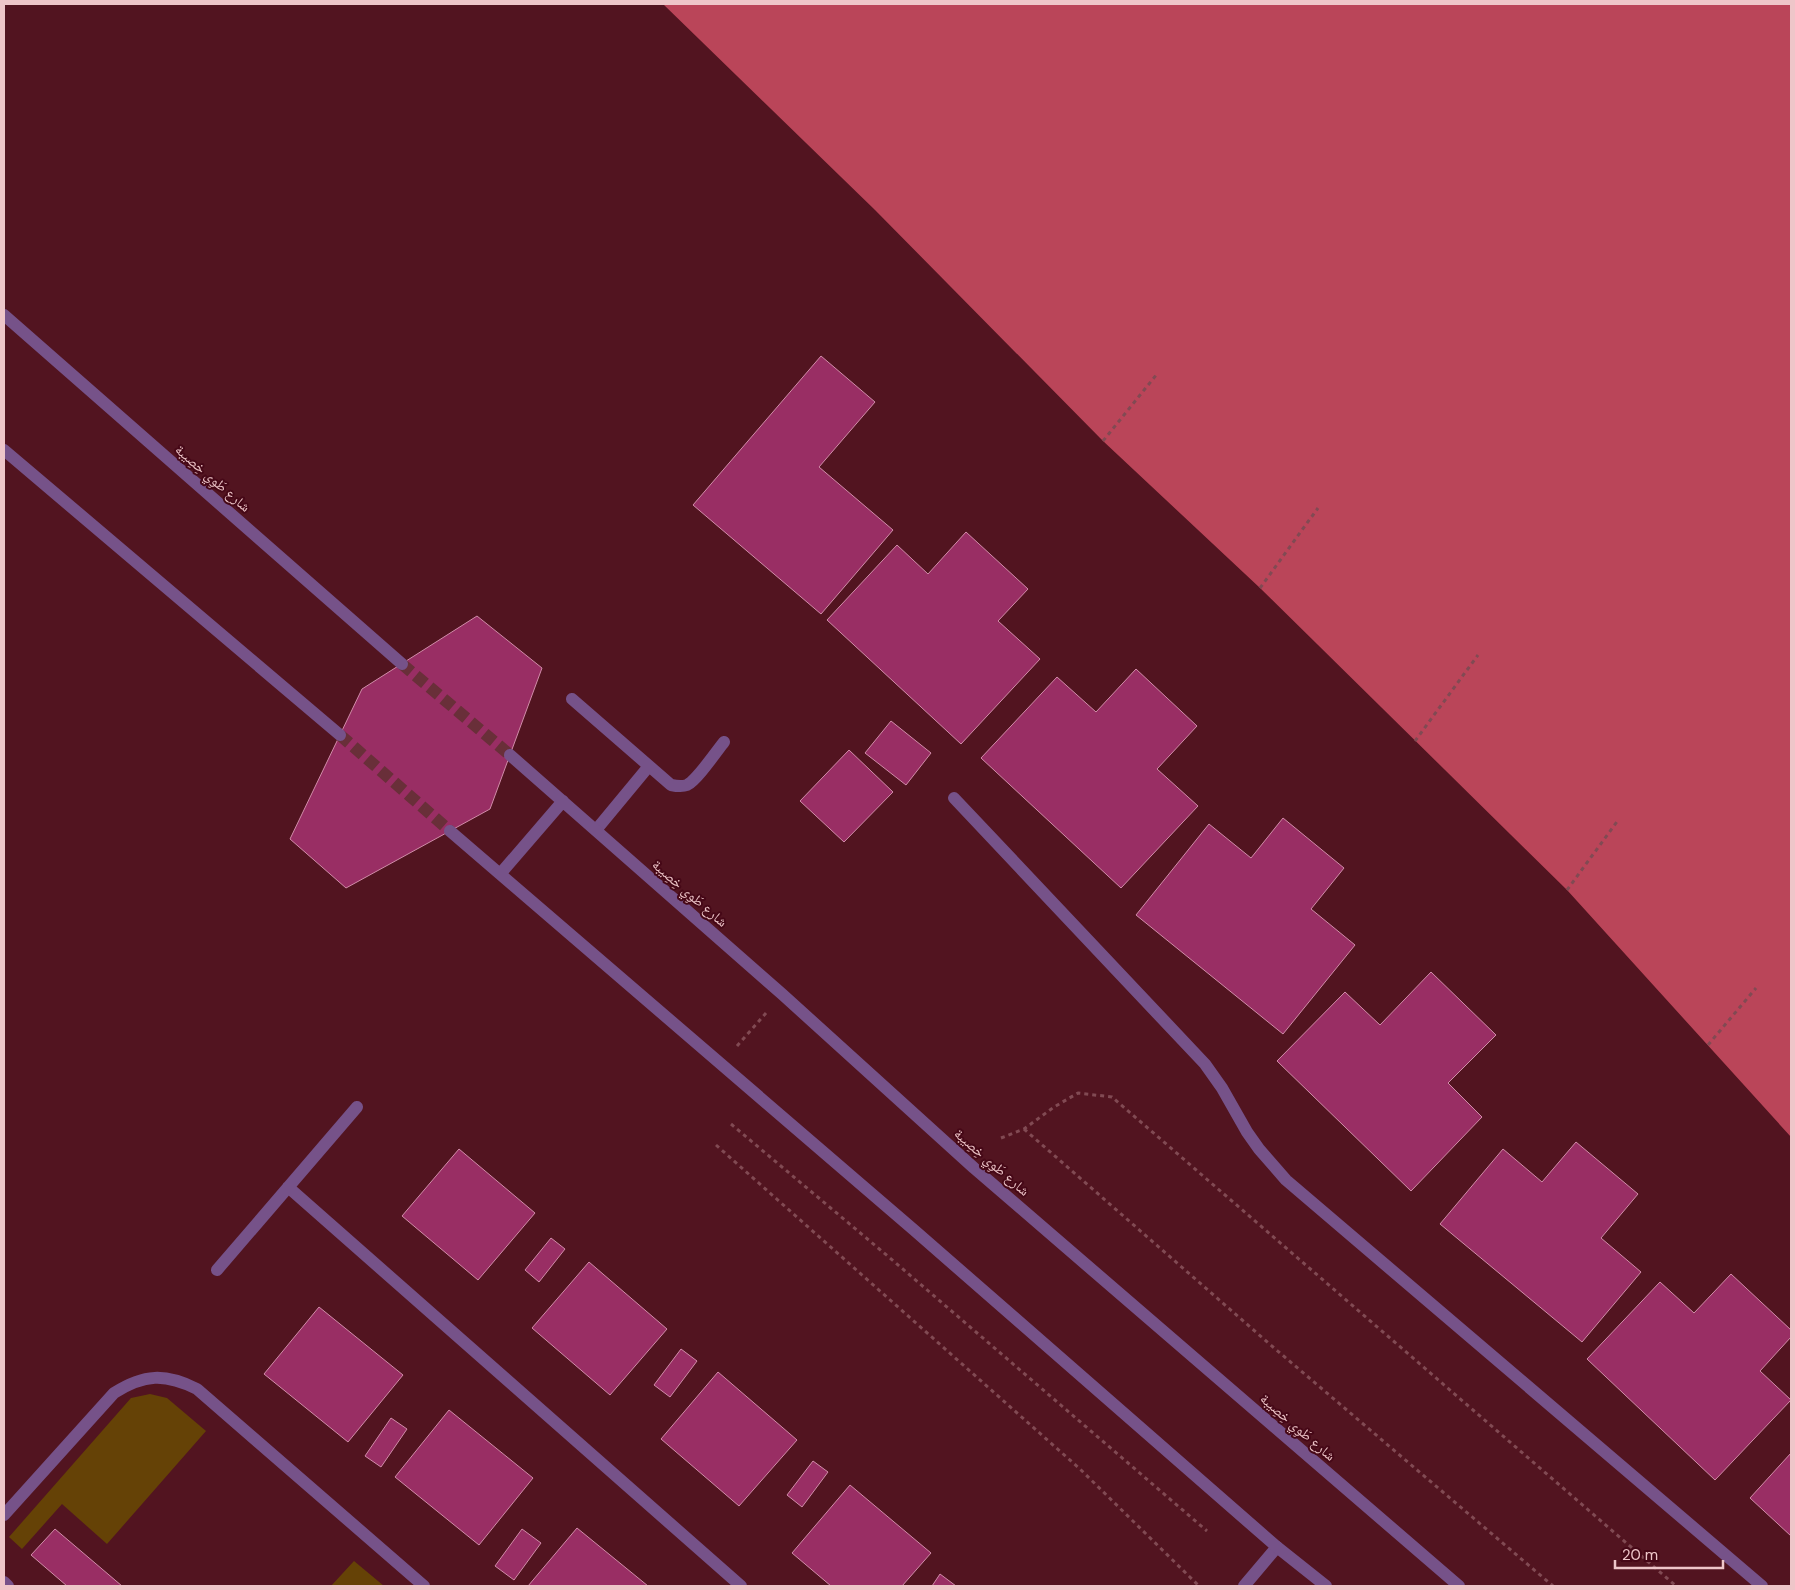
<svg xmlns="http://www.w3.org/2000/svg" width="1795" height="1590" font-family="'DM Sans','Noto Naskh Arabic',sans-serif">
	<rect width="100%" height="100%" fill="#521420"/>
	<path fill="#654206" d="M 150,1394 L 167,1398 L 206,1431 L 107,1544 L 62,1504 L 22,1549 L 9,1537 L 131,1398 Z
		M 354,1561 L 384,1586 L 331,1586 Z"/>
	<path fill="#ba4559" d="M 663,4 L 1791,4 L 1791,1137 L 1567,890 L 1260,588 L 1103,441 L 875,210 Z"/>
	<path fill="#992e64" stroke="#d18ca9" d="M 821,356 L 875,402 L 819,467 L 893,530 L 821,614 L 693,505 Z
		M 966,532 L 1028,589 L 998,621 L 1040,659 L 961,744 L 827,620 L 897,545 L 928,574 Z
		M 477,616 L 542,668 L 490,809 L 346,888 L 290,839 L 362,689 Z
		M 1136,669 L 1197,726 L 1157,769 L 1198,806 L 1121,888 L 981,758 L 1057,677 L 1096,712 Z
		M 891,721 L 931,753 L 906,785 L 865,753 Z
		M 849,750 L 893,792 L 844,842 L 800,801 Z
		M 1283,818 L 1344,868 L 1311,909 L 1355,945 L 1283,1034 L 1136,915 L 1209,824 L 1251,858 Z
		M 1431,972 L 1496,1035 L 1448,1083 L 1482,1117 L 1411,1191 L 1277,1061 L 1345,992 L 1380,1025 Z
		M 1576,1142 L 1638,1194 L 1601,1238 L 1641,1272 L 1582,1342 L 1440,1224 L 1503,1149 L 1542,1182 Z
		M 459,1149 L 535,1213 L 478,1280 L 402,1216 Z
		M 551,1238 L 565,1249 L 539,1282 L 525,1270 Z
		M 589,1262 L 667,1329 L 610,1395 L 532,1328 Z
		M 1731,1274 L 1791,1330 L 1791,1337 L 1760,1371 L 1791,1400 L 1715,1480 L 1587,1359 L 1660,1282 L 1694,1313 Z
		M 319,1307 L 403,1375 L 348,1442 L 264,1374 Z
		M 681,1349 L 697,1361 L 670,1397 L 654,1385 Z
		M 718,1372 L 797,1440 L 739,1506 L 661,1439 Z
		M 449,1410 L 533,1478 L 479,1545 L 395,1477 Z
		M 391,1418 L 407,1429 L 381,1467 L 365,1456 Z
		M 1791,1453 L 1791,1536 L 1750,1498 Z
		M 813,1461 L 828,1472 L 802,1507 L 787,1495 Z
		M 850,1485 L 931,1553 L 902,1586 L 831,1586 L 792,1553 Z
		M 577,1528 L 648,1586 L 528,1586 Z
		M 55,1529 L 122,1586 L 67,1586 L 31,1555 Z
		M 522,1529 L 541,1543 L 514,1580 L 495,1566 Z
		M 940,1574 L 956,1586 L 932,1586 Z"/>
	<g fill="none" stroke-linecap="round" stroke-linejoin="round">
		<path stroke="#692f39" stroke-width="12" stroke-dasharray="12 6" stroke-linecap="butt" d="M 402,664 L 510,755
			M 340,735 L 450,831"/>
		<path stroke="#814a53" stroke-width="3" stroke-dasharray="4 4" stroke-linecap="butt" d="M 1103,441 L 1157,374
			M 1260,588 L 1318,508
			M 1415,741 L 1478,655
			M 1567,890 L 1619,819
			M 1708,1045 L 1756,988
			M 737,1046 L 766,1013
			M 731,1124 L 890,1258 L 1207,1531
			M 1024,1129 L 1273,1347 L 1553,1586
			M 1001,1138 L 1024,1129 L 1054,1107 L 1078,1093 L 1112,1097 L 1676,1586
			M 716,1145 L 1080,1469 L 1199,1586"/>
		<path stroke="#765289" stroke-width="12" d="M 572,699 L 671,785 C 676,786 682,787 687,785 C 697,780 716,752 724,742
			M 596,830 L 649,766
			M 288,1187 L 741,1586
			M 217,1270 L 357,1107
			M 4,1515 L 114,1393 C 144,1374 165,1373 197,1389 L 424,1586
			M 4,1582 L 8,1586
			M 1244,1586 L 1277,1547"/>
		<path stroke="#765289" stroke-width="12" d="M 4,315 L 402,664
			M 4,450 L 340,735
			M 510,755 L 782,994 L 974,1168 L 1459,1586
			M 954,798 L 1205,1064 L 1222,1088 L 1247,1132 L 1259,1149 L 1286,1180 L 1762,1586
			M 450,831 L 914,1230 L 1277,1547 L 1326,1586
			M 501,873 L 563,801"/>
	</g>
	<g text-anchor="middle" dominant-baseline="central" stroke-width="4" stroke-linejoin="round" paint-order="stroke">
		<g font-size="14" fill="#eec6c9" stroke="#460817">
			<text transform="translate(213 478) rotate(41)">شارع طَوِي خِصِيبة</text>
			<text transform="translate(690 893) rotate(41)">شارع طَوِي خِصِيبة</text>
			<text transform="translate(992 1162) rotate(41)">شارع طَوِي خِصِيبة</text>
			<text transform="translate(1298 1427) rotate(41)">شارع طَوِي خِصِيبة</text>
		</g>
	</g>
	<rect width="1795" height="1590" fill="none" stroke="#eec6c9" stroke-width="10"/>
	<path d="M1615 1560v8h108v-8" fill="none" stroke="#eec6c9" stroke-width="2.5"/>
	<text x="1622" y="1560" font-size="15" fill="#eec6c9" stroke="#460817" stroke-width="4" paint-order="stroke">20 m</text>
</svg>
